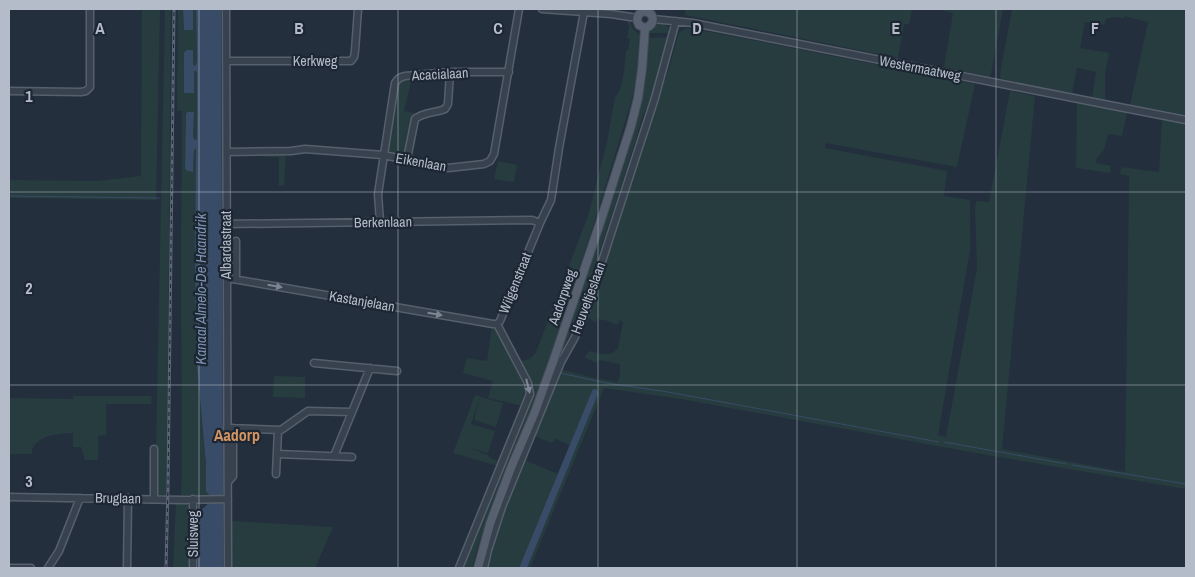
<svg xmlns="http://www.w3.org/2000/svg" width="1195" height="577" font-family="'Archivo Narrow',sans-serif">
	<rect width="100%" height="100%" fill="#242f3e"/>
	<path fill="#263c3f" d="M 142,9 L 160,9 L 156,200 L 9,198 L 9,180 L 97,181 L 141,176 Z
		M 165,9 L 171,9 L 167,464 L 166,495 L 155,495 Z
		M 178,9 L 183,9 L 184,29 L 185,30 L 193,30 L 193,9 L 196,9 L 197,60 L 196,66 L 194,66 L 193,64 L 193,50 L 184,51 L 184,52 L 185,93 L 186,93 L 194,71 L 196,71 L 197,74 L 197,139 L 195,140 L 193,137 L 194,112 L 186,112 L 185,168 L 193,172 L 194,150 L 194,149 L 196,148 L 195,254 L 196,355 L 206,464 L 206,491 L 209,495 L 181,495 L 182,461 L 181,273 L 182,111 L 177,111 Z
		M 686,9 L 912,9 L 909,24 L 904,24 L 898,58 L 685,15 Z
		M 937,9 L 1003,9 L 991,74 L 989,77 L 944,67 L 953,13 Z
		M 1012,9 L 1186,9 L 1186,115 L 1130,105 L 1148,22 L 1124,16 L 1124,18 L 1114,17 L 1106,19 L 1104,25 L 1085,22 L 1080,48 L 1109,53 L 1105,73 L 1105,100 L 1092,98 L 1096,72 L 1077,68 L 1072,93 L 1001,79 L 1000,76 L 1001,68 Z
		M 627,19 L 630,21 L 633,29 L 639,34 L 639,37 L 637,71 L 632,99 L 595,220 L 559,329 L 534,402 L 486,522 L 478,546 L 472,568 L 461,568 L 531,400 L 532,395 L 518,361 C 525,361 532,359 536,352 L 588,216 L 607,142 L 615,97 C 625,87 624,64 626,50 L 628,50 L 630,39 L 627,38 L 629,27 Z
		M 657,24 C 664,23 669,25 670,33 L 649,33 L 654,26 Z
		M 687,28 L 737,37 L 975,84 L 957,167 L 826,143 L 825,148 L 947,171 L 944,196 L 970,200 L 970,250 L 938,435 L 946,437 L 977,268 L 975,208 L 976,202 L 977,201 L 989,202 L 1010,91 L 1035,96 L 1002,449 L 1125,472 L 1129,183 L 1129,176 L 1120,174 L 1121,167 L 1159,172 L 1162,120 L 1186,124 L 1186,489 L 970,452 L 681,399 L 604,388 L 530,568 L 527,568 L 598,394 L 598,392 L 592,391 L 570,445 L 556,439 L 551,443 L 535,436 L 560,369 L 594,378 L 617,382 L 620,376 L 620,364 L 599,360 L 597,363 L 585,358 L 587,354 L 590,351 C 601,354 610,358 618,348 L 623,322 L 620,320 L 617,325 L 608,321 L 597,319 L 595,323 L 588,316 L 631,182 L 670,65 L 678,35 L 681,31 Z
		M 669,37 L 651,99 L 643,115 L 628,165 L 577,321 L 562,350 L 602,230 L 636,122 L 642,95 L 648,38 Z
		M 412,78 L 404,111 L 415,113 C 408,121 407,141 405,152 L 403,156 L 390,154 L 389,151 L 399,83 L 401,80 Z
		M 1077,103 L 1127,113 L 1122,136 L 1108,134 L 1104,150 L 1097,158 L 1096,163 L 1111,166 L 1110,173 L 1076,168 Z
		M 265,153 L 286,153 L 284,185 L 279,186 L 279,157 L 265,157 Z
		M 498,161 L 517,165 L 514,182 L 494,179 Z
		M 492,326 L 496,328 L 524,385 L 527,395 L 523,406 L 488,398 L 493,381 L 463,373 L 467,358 L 487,361 Z
		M 274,376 L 305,377 L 305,398 L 273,397 Z
		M 475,395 L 480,396 L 471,424 L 495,431 L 488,453 L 469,448 L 488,455 L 490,458 L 500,462 L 498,466 L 453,453 Z
		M 73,396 L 152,396 L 151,404 L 106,404 L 106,435 L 98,436 L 98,460 L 85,460 L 81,447 L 73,447 L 73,433 C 60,433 31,436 32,454 L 9,454 L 9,398 L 73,399 Z
		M 480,397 L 503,403 L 496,427 L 474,420 Z
		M 525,460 L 558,474 L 519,568 L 486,568 L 500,523 Z
		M 176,503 L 188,503 L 189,506 L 190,568 L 173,568 Z
		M 232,521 L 333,527 L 315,568 L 232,568 Z"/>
	<path fill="#394c67" d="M 183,9 L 193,9 L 193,30 L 184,30 Z
		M 196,9 L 221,9 L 223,480 L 223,494 L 221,496 L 221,501 L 223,503 L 223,568 L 198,568 L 197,514 L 211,501 L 211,496 L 209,495 L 206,491 L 206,464 L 196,355 L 195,254 L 196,148 L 194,150 L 193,172 L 192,172 L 186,170 L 185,168 L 186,114 L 187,112 L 194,112 L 193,137 L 195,140 L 197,139 L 197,74 L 196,71 L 194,71 L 194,93 L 184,93 L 184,52 L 187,50 L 193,50 L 193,64 L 194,66 L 196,65 L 197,60 Z
		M 594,389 L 596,389 L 598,392 L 598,394 L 527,568 L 519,568 L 592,391 Z"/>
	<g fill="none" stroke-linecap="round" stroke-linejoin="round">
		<path stroke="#394c67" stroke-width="1" d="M 9,196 L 159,198
			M 560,373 L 606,383 L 668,392 L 939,442
			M 944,442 L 1067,464
			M 1072,465 L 1186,484"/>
		<defs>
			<path id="minor" d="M 226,9 L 228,568
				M 542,9 L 611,14 L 637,18
				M 653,19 L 693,23 L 1119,107 L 1186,120
				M 226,61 L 351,61 L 354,57 L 355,51 L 358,9
				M 9,91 L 81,92 L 86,91 L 90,87 L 90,9
				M 227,152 L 291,151 L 305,149 L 383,155 L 448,168 L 484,164 L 490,161 L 494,154 L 519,9
				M 407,159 L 415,119 C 423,112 435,113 445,109 L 448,104 L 450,72
				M 380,222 L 378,194 L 395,83 C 397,79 400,77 405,76 L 450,72 L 509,72
				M 226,224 L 532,220 L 540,223
				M 236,241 L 236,279
				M 227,278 L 493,324 L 497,324
				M 497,324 L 500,321 L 540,223 L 551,200 L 559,148 L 584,12
				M 314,363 L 397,371
				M 227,428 L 281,430 L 308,411 L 352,412 L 370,368
				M 277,454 L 352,457
				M 334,456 L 352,412
				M 276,474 L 278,430
				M 228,482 L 233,476 L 233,428
				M 9,497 L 183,500 L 228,499
				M 154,499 L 154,449
				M 9,568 L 31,568
				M 48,568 L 59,551 L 80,498
				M 127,568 L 128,498
				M 193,568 L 193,499
				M 459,568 L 530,394 L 528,383 L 497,324
				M 484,568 L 488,550 L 502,507 L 561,362 L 575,337 L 584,317 L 655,98 L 676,21"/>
			<path id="major" d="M 645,28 C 652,26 655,20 651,14 L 645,11
				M 645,28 L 639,25 C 635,18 638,13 645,11
				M 478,568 L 490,524 L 511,468 L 535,412 L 554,359 L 600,223 L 631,126 L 638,98 L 642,69 L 645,28"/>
		</defs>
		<use href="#minor" stroke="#565f6c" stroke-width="9"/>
		<use href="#major" stroke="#414a57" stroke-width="10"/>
		<use href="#minor" stroke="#38414e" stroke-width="6"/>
		<use href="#major" stroke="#56606e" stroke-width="8"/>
		<defs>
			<path id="rail" d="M 166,568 L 168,486 L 174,9"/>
		</defs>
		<use href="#rail" stroke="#5a6575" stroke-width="3"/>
		<use href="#rail" stroke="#1d2633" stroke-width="1" stroke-dasharray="4" stroke-linecap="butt"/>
	</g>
	<defs><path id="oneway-solid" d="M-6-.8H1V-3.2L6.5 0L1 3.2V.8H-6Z" transform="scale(1.25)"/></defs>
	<g fill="#7c8592">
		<use href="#oneway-solid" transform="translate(275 286) rotate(10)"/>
		<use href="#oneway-solid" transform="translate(435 314) rotate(10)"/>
		<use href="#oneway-solid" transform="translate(528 386) rotate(76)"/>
	</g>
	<path fill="none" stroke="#b4bcc9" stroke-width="1" stroke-opacity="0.55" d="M 199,9 L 199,568M 398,9 L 398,568M 598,9 L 598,568M 797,9 L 797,568M 996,9 L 996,568M 9,192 L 1186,192M 9,385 L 1186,385"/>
	<g text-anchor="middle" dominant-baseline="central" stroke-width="4.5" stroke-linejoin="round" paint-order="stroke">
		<g font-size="14" fill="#b4bcc9" stroke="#1d2633">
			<text x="315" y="61">Kerkweg</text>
			<text transform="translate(920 68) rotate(11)">Westermaatweg</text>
			<text transform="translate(440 74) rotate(-3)">Acacialaan</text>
			<text transform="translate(421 162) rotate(10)">Eikenlaan</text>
			<text transform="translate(383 222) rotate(-1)">Berkenlaan</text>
			<text transform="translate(226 245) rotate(-90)">Albardastraat</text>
			<text transform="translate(515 283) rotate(-68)">Wilgenstraat</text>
			<text transform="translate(562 297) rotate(-71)">Aadorpweg</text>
			<text transform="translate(588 298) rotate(-70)">Heuveltjeslaan</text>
			<text transform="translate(362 301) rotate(10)">Kastanjelaan</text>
			<text transform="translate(118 498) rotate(1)">Bruglaan</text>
			<text transform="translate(193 534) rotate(-90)">Sluisweg</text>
		</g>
		<g font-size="15" font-style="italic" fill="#7c92b1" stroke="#1d2633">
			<text transform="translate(200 289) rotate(-90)">Kanaal Almelo-De Haandrik</text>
		</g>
		<g font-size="16" font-weight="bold" fill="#d59563" stroke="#1d2633">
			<text x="237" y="435">Aadorp</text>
		</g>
	</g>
	<g font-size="16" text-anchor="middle" font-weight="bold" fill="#b4bcc9" stroke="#1d2633" stroke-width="4.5" stroke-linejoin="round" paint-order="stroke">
		<text x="100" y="34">A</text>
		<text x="299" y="34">B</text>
		<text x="498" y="34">C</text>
		<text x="697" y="34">D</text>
		<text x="896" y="34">E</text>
		<text x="1095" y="34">F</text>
		<text x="29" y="102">1</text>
		<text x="29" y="294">2</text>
		<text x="29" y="487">3</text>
	</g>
	<rect width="1195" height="577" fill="none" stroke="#b4bcc9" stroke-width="20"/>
</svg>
